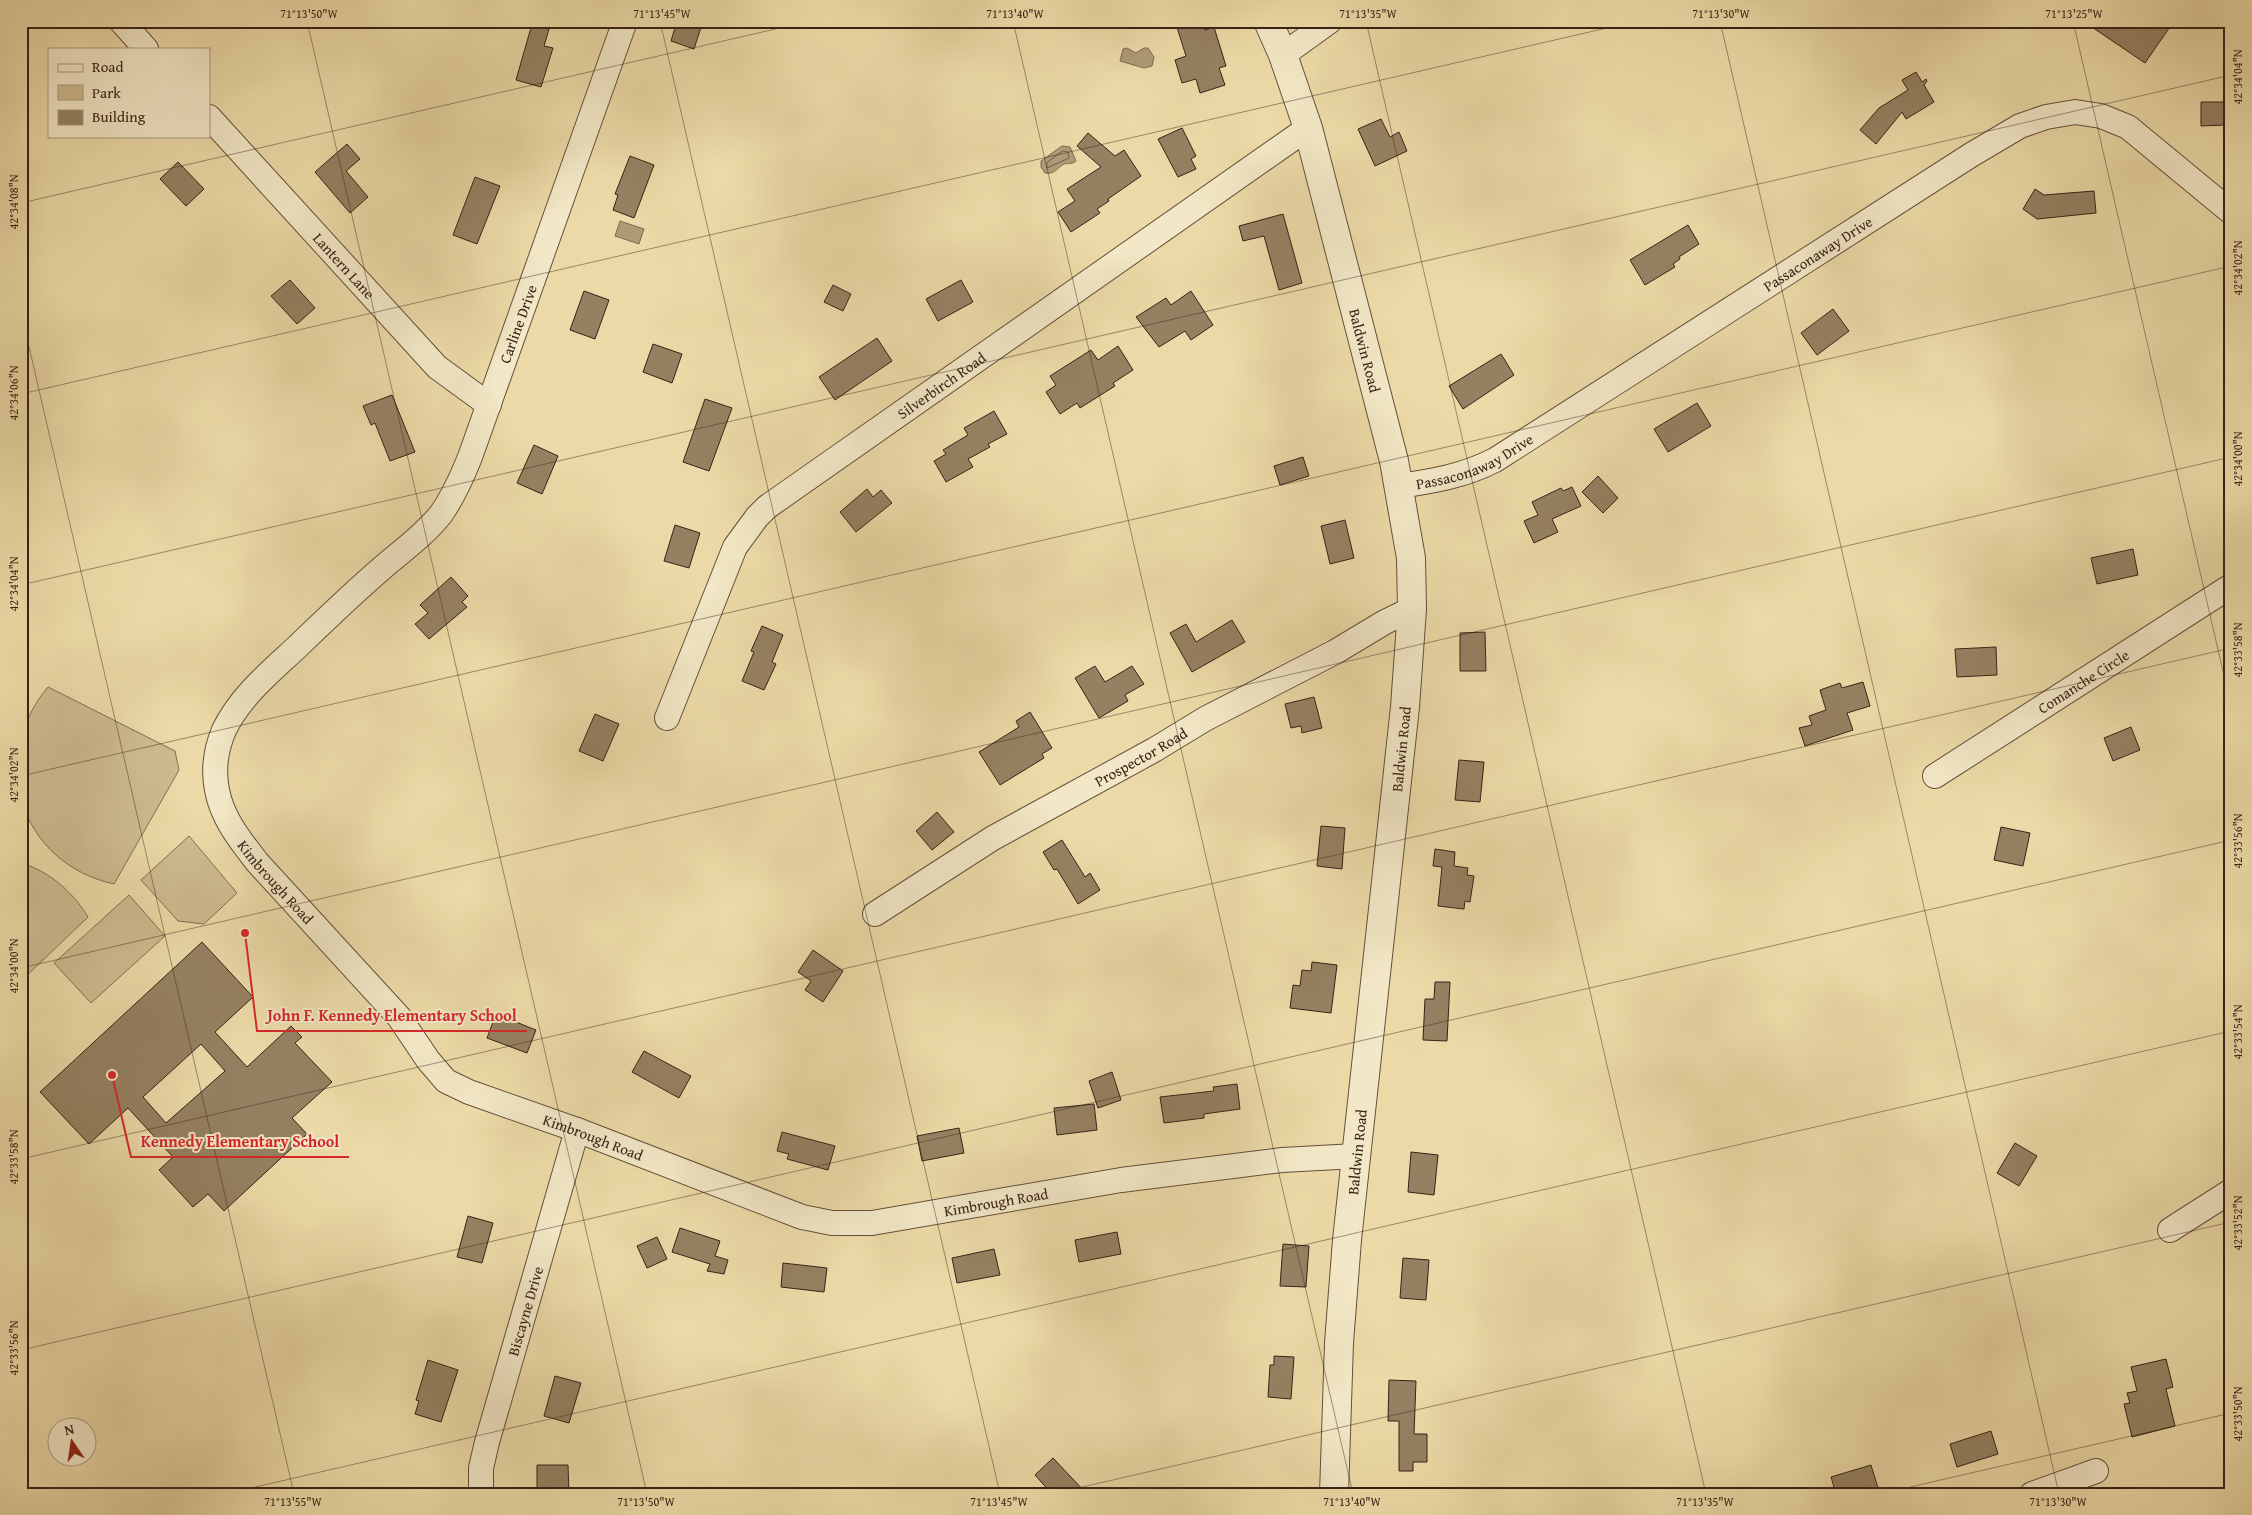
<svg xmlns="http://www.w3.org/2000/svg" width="2252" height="1515" font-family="'Gentium Book Plus',serif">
	<rect width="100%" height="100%" fill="#ebdaa7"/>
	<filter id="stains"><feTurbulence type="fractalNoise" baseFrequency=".004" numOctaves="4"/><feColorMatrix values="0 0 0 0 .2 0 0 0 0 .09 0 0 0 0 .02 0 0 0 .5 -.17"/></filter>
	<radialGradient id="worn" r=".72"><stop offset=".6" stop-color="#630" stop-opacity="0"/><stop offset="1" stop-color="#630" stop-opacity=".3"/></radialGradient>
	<path fill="#cdbb8f" stroke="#826e53" d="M 48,687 L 175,751 L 179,770 L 114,884 C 69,874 34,844 21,799 C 21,752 15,727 48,687 Z
		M 189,836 L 237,893 L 204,924 L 178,921 L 141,880 Z
		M 21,863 C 49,871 73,892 88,917 L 21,981 Z
		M 129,895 L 165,936 L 91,1003 L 54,963 Z"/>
	<path fill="#ae9b76" stroke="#7f6a50" d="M 1127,48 L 1136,53 L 1144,48 L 1148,48 L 1154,57 L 1152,66 L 1144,68 L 1120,61 L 1123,49 Z
		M 1062,146 L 1070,147 L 1076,161 C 1071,165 1068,163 1064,164 C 1057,168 1054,175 1045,173 L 1041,167 L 1041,161 Z
		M 620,221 L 644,229 L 639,244 L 615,236 Z"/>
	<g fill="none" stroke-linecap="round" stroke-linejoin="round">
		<path stroke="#735e46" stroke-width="1" d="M 1063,151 L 1068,152 L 1069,158 L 1047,168 L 1047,163 Z"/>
	</g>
	<path fill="#958162" stroke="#382117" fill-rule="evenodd" d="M 677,21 L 703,21 L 694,49 L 671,41 Z
		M 1175,21 L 1202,21 L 1205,30 L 1214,27 L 1226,66 L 1219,68 L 1225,85 L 1200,93 L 1196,79 L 1182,83 L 1175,60 L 1186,56 Z
		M 2083,21 L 2132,21 L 2143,29 L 2149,21 L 2174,21 L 2145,63 Z
		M 532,24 L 549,29 L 544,46 L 553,48 L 541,87 L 516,80 Z
		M 1916,72 L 1922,82 L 1926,79 L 1927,81 L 1924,85 L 1934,102 L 1906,119 L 1902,112 L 1876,144 L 1860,130 L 1879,108 L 1908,90 L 1902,80 Z
		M 2201,102 L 2225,102 L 2225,125 L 2201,126 Z
		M 1381,119 L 1390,137 L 1399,132 L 1407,151 L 1375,166 L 1358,129 Z
		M 1182,128 L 1196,156 L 1191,159 L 1196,169 L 1178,177 L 1158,139 Z
		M 1088,133 L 1115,156 L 1124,150 L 1141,176 L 1108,199 L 1109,201 L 1097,209 L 1100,213 L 1071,232 L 1058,212 L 1075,201 L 1067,189 L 1101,167 L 1077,146 Z
		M 347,144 L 360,159 L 346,171 L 368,197 L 350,213 L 315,172 Z
		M 630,156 L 654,165 L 634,218 L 613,210 L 618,195 L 615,194 Z
		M 178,162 L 204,189 L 186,206 L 160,179 Z
		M 475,177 L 500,186 L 477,244 L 453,235 Z
		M 2035,189 L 2044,195 L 2094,191 L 2096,213 L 2037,219 L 2023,209 Z
		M 1283,214 L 1302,283 L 1279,290 L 1264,236 L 1243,241 L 1239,226 Z
		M 1688,225 L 1699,244 L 1679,257 L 1680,259 L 1673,264 L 1675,267 L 1645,285 L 1630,260 Z
		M 290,280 L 315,308 L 297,324 L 271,296 Z
		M 961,280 L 973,302 L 938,321 L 926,299 Z
		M 833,285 L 851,294 L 843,311 L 824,302 Z
		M 584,291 L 609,300 L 595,339 L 570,330 Z
		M 1191,291 L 1213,325 L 1191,340 L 1185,331 L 1159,347 L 1136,317 L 1166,298 L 1171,305 Z
		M 1833,309 L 1849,331 L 1817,355 L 1801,333 Z
		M 877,338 L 892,361 L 835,400 L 819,377 Z
		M 653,344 L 682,354 L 672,383 L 643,372 Z
		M 1118,346 L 1133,370 L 1113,383 L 1115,386 L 1080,408 L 1077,403 L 1060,414 L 1046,392 L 1056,385 L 1050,376 L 1091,350 L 1098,360 Z
		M 1501,354 L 1514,375 L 1463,409 L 1449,386 Z
		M 392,395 L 415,452 L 390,461 L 375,423 L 371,425 L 363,406 Z
		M 705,399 L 732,408 L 709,471 L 683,462 Z
		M 1697,403 L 1711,426 L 1668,452 L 1654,429 Z
		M 994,411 L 1007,434 L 988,444 L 990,447 L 968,459 L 973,467 L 946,482 L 934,461 L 946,454 L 943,450 L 968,435 L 964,428 Z
		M 534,445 L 558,456 L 542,494 L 517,483 Z
		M 1303,457 L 1309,476 L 1280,485 L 1274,466 Z
		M 1598,476 L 1618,498 L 1603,513 L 1582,492 Z
		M 1572,487 L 1581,506 L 1552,519 L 1558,532 L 1534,543 L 1524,521 L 1538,515 L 1532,502 L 1561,488 L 1563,491 Z
		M 867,489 L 873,497 L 881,490 L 892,503 L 856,532 L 840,512 Z
		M 1345,520 L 1354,558 L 1330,564 L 1321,526 Z
		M 675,525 L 700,533 L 689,568 L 664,561 Z
		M 2133,549 L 2138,575 L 2097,584 L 2091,558 Z
		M 451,577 L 468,596 L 462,602 L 467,607 L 429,639 L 415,624 L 428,613 L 420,605 Z
		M 1232,620 L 1245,642 L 1192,672 L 1170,633 L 1186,624 L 1196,642 Z
		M 762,626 L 783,635 L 772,662 L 776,664 L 764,690 L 742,681 L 754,652 L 751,651 Z
		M 1485,632 L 1486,671 L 1460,671 L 1460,633 Z
		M 1996,647 L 1997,675 L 1957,677 L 1955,649 Z
		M 1095,666 L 1105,682 L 1132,666 L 1144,684 L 1125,695 L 1128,701 L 1099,718 L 1075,678 Z
		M 1863,682 L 1870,706 L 1847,713 L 1853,730 L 1805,746 L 1799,728 L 1812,725 L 1809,716 L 1826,710 L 1820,690 L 1840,683 L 1842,688 Z
		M 1314,697 L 1322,728 L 1302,733 L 1301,726 L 1291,728 L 1285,704 Z
		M 1030,712 L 1052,748 L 1042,754 L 1044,758 L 1000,785 L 979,752 L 1019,727 L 1016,721 Z
		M 595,714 L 619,724 L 603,761 L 579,751 Z
		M 2131,727 L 2140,750 L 2113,761 L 2104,738 Z
		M 1459,760 L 1484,762 L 1480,802 L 1455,800 Z
		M 937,812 L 954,832 L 932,850 L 916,831 Z
		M 1321,826 L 1345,828 L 1342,869 L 1317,866 Z
		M 2001,827 L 2030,833 L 2023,866 L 1994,860 Z
		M 1062,840 L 1085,877 L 1090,873 L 1100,890 L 1078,904 L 1057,869 L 1054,870 L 1043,852 Z
		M 1435,849 L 1455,852 L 1454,866 L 1468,868 L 1467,875 L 1474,876 L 1470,902 L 1465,901 L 1464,909 L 1438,906 L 1442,867 L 1433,866 Z
		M 202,942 L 253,997 L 215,1032 L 247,1067 L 291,1026 L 302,1037 L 295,1043 L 332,1082 L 292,1118 L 307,1134 L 224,1211 L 208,1194 L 193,1207 L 159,1170 L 173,1157 L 128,1108 L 89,1144 L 40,1092 ZM 201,1044 L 225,1071 L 166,1123 L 143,1097 Z
		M 813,950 L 843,971 L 823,1002 L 805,990 L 811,981 L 798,972 Z
		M 1312,962 L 1337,965 L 1331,1013 L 1290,1008 L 1293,985 L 1300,986 L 1302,970 L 1311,971 Z
		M 1435,982 L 1450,982 L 1447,1041 L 1423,1040 L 1425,999 L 1434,999 Z
		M 496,1014 L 536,1030 L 527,1053 L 487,1038 Z
		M 644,1051 L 691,1076 L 679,1098 L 632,1072 Z
		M 1112,1072 L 1121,1100 L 1098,1108 L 1089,1081 Z
		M 1237,1084 L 1240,1109 L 1204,1114 L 1204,1118 L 1164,1123 L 1160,1097 L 1214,1091 L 1213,1087 Z
		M 1094,1104 L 1097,1130 L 1057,1135 L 1054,1108 Z
		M 959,1128 L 964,1153 L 922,1161 L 917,1136 Z
		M 782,1132 L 835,1146 L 828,1170 L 787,1159 L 789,1154 L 777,1151 Z
		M 2015,1143 L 2037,1156 L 2019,1186 L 1997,1173 Z
		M 1411,1152 L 1438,1155 L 1434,1195 L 1408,1192 Z
		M 468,1216 L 493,1223 L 482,1263 L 457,1257 Z
		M 680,1228 L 720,1241 L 715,1256 L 728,1260 L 724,1274 L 707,1271 L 710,1264 L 672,1252 Z
		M 1117,1232 L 1121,1254 L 1079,1262 L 1075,1240 Z
		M 657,1237 L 667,1259 L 647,1268 L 637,1246 Z
		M 1283,1244 L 1309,1246 L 1306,1287 L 1280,1286 Z
		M 994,1249 L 1000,1275 L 957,1283 L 952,1258 Z
		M 1403,1258 L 1429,1260 L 1426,1300 L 1400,1298 Z
		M 783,1263 L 827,1268 L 824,1292 L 781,1287 Z
		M 1274,1356 L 1294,1357 L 1291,1399 L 1268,1397 L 1270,1365 L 1274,1365 Z
		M 2166,1359 L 2173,1387 L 2166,1389 L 2175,1426 L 2132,1437 L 2124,1404 L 2130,1403 L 2127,1393 L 2137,1391 L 2131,1367 Z
		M 428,1360 L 458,1370 L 441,1422 L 415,1414 L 419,1401 L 416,1400 Z
		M 555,1376 L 581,1383 L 569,1423 L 544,1416 Z
		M 1389,1380 L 1416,1381 L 1414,1434 L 1427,1434 L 1427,1462 L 1413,1462 L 1413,1471 L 1399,1471 L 1399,1421 L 1388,1421 Z
		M 1991,1431 L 1998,1454 L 1957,1467 L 1950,1444 Z
		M 1053,1458 L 1087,1494 L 1052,1494 L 1035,1475 Z
		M 537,1465 L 568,1465 L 569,1494 L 550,1494 L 548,1489 L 537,1489 Z
		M 1871,1465 L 1878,1488 L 1859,1494 L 1836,1494 L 1831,1477 Z"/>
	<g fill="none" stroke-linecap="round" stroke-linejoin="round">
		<defs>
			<g id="minor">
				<path d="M 121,21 L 146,49"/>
				<path id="s1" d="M 625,21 L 470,457 C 462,477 453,497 441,514 C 426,533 406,548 388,563 C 356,590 326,619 296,648 C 269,673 240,697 224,730 C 216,749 213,770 217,790 C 222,818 240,840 257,862 L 399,1017 L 428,1060 L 446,1081 L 469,1092 L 577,1130 L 802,1217 L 832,1223 L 872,1223 L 1121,1180 L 1282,1160 L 1356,1156"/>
				<path d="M 1283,55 L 1330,21"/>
				<path id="s2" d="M 209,117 L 437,367 L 489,405"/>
				<path id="s3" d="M 1400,486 C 1433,481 1464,476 1495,460 L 1971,155 L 2020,126 L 2046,117 L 2075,112 L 2101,116 L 2128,127 L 2231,212"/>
				<path id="s4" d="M 667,718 L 735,547 L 757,517 L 767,507 L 1308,128"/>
				<path id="s5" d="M 1935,776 L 2231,586"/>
				<path id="s6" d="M 875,914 L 993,838 L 1154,750 L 1205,719 L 1335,652 L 1385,622 L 1412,609"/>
				<path d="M 2170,1230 L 2231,1191"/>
				<path id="s7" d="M 481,1494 L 481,1468 L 487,1442 L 577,1130"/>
				<path d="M 2032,1494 L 2096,1471"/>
			</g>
			<g id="tertiary">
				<path id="s8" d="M 1268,21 L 1283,55 L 1308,128 L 1394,461 L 1411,558 L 1412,609 L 1405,707 L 1347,1240 L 1339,1343 L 1334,1494"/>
			</g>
		</defs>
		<use href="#minor" stroke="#654f3b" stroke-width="26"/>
		<use href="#tertiary" stroke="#654f3b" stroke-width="30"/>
		<use href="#minor" stroke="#f2e7c6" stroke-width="24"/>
		<use href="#tertiary" stroke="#f2e7c6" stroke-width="28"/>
	</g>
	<path fill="none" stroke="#382117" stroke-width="1" stroke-opacity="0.45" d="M 307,21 L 647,1494M 660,21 L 1000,1494M 1013,21 L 1353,1494M 1366,21 L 1706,1494M 1720,21 L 2059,1494M 2073,21 L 2231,706M 21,203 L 810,21M 21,312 L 294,1494M 21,394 L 1637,21M 21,585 L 2231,75M 21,776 L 2231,266M 21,968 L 2231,457M 21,1159 L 2231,648M 21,1350 L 2231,840M 225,1494 L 2231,1031M 1052,1494 L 2231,1222M 1880,1494 L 2231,1413"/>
	<g text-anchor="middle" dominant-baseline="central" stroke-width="4" stroke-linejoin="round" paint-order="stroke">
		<g font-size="15" fill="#382117" stroke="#f2e7c6">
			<text stroke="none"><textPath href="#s3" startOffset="482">Passaconaway Drive</textPath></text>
			<text stroke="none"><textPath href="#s2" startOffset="201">Lantern Lane</textPath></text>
			<text transform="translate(518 324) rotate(-70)">Carline Drive</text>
			<text stroke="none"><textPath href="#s8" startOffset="344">Baldwin Road</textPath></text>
			<text stroke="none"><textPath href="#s4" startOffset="448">Silverbirch Road</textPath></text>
			<text stroke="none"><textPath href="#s3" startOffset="79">Passaconaway Drive</textPath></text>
			<text stroke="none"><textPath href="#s5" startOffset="176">Comanche Circle</textPath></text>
			<text transform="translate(1401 749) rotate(-84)">Baldwin Road</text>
			<text stroke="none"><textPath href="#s6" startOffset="309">Prospector Road</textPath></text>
			<text stroke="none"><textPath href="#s1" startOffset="1006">Kimbrough Road</textPath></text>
			<text stroke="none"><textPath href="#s1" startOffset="1426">Kimbrough Road</textPath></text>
			<text transform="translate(1357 1152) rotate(-84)">Baldwin Road</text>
			<text stroke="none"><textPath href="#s1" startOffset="1846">Kimbrough Road</textPath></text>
			<text stroke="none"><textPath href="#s7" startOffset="189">Biscayne Drive</textPath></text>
		</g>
	</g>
	<path fill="none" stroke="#d62828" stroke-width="2" d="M245 933L257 1031H527M112 1075L131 1157H349"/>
	<g fill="#d62828" stroke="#f2e7c6" stroke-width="2">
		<circle cx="245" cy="933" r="5"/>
		<circle cx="112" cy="1075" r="5"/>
	</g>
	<g font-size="16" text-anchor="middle" font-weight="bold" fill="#d62828" stroke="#f2e7c6" stroke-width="4" stroke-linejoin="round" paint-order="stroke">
		<text x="392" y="1021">John F. Kennedy Elementary School</text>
		<text x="240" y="1147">Kennedy Elementary School</text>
	</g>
	<rect width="2252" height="1515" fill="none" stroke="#ebdaa7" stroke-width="55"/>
	<rect x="48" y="48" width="162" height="90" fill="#f2e7c6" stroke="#a89880"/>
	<rect x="58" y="64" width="25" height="8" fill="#f2e7c6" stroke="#a89880"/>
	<text x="92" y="72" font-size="15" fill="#382117">Road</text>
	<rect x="58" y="85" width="25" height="15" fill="#cdbb8f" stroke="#a89880"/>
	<text x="92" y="98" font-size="15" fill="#382117">Park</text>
	<rect x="58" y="110" width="25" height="15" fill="#958162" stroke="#a89880"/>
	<text x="92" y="122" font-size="15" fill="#382117">Building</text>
	<g transform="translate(72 1442) rotate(347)"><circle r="24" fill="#f2e7c6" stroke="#a89880"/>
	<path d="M0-4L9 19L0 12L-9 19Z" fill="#8f2418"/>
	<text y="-8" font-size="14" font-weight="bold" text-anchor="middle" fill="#382117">N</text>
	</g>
	<rect x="28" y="28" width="2196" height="1460" fill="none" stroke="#382117" stroke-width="2"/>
	<g font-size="12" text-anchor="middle" fill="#382117">
		<text x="309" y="18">71°13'50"W</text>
		<text x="662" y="18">71°13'45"W</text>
		<text x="1015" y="18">71°13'40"W</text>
		<text x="1368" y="18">71°13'35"W</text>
		<text x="1721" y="18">71°13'30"W</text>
		<text x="2074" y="18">71°13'25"W</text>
		<text transform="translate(2238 77) rotate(-90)" y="4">42°34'04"N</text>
		<text transform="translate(14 202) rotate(-90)" y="4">42°34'08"N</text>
		<text transform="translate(2238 268) rotate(-90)" y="4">42°34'02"N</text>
		<text transform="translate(14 393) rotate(-90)" y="4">42°34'06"N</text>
		<text transform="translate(2238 459) rotate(-90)" y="4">42°34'00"N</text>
		<text transform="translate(14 584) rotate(-90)" y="4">42°34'04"N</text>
		<text transform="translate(2238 650) rotate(-90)" y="4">42°33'58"N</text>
		<text transform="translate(14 775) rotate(-90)" y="4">42°34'02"N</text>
		<text transform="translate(2238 841) rotate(-90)" y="4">42°33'56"N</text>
		<text transform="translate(14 966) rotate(-90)" y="4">42°34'00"N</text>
		<text transform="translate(2238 1032) rotate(-90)" y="4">42°33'54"N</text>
		<text transform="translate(14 1157) rotate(-90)" y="4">42°33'58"N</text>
		<text transform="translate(2238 1223) rotate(-90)" y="4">42°33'52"N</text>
		<text transform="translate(14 1348) rotate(-90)" y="4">42°33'56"N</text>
		<text transform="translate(2238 1414) rotate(-90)" y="4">42°33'50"N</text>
		<text x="293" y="1506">71°13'55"W</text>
		<text x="646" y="1506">71°13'50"W</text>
		<text x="999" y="1506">71°13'45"W</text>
		<text x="1352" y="1506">71°13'40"W</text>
		<text x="1705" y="1506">71°13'35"W</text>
		<text x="2058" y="1506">71°13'30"W</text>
	</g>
	<rect width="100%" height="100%" filter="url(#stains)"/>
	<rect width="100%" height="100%" fill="url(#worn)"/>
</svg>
